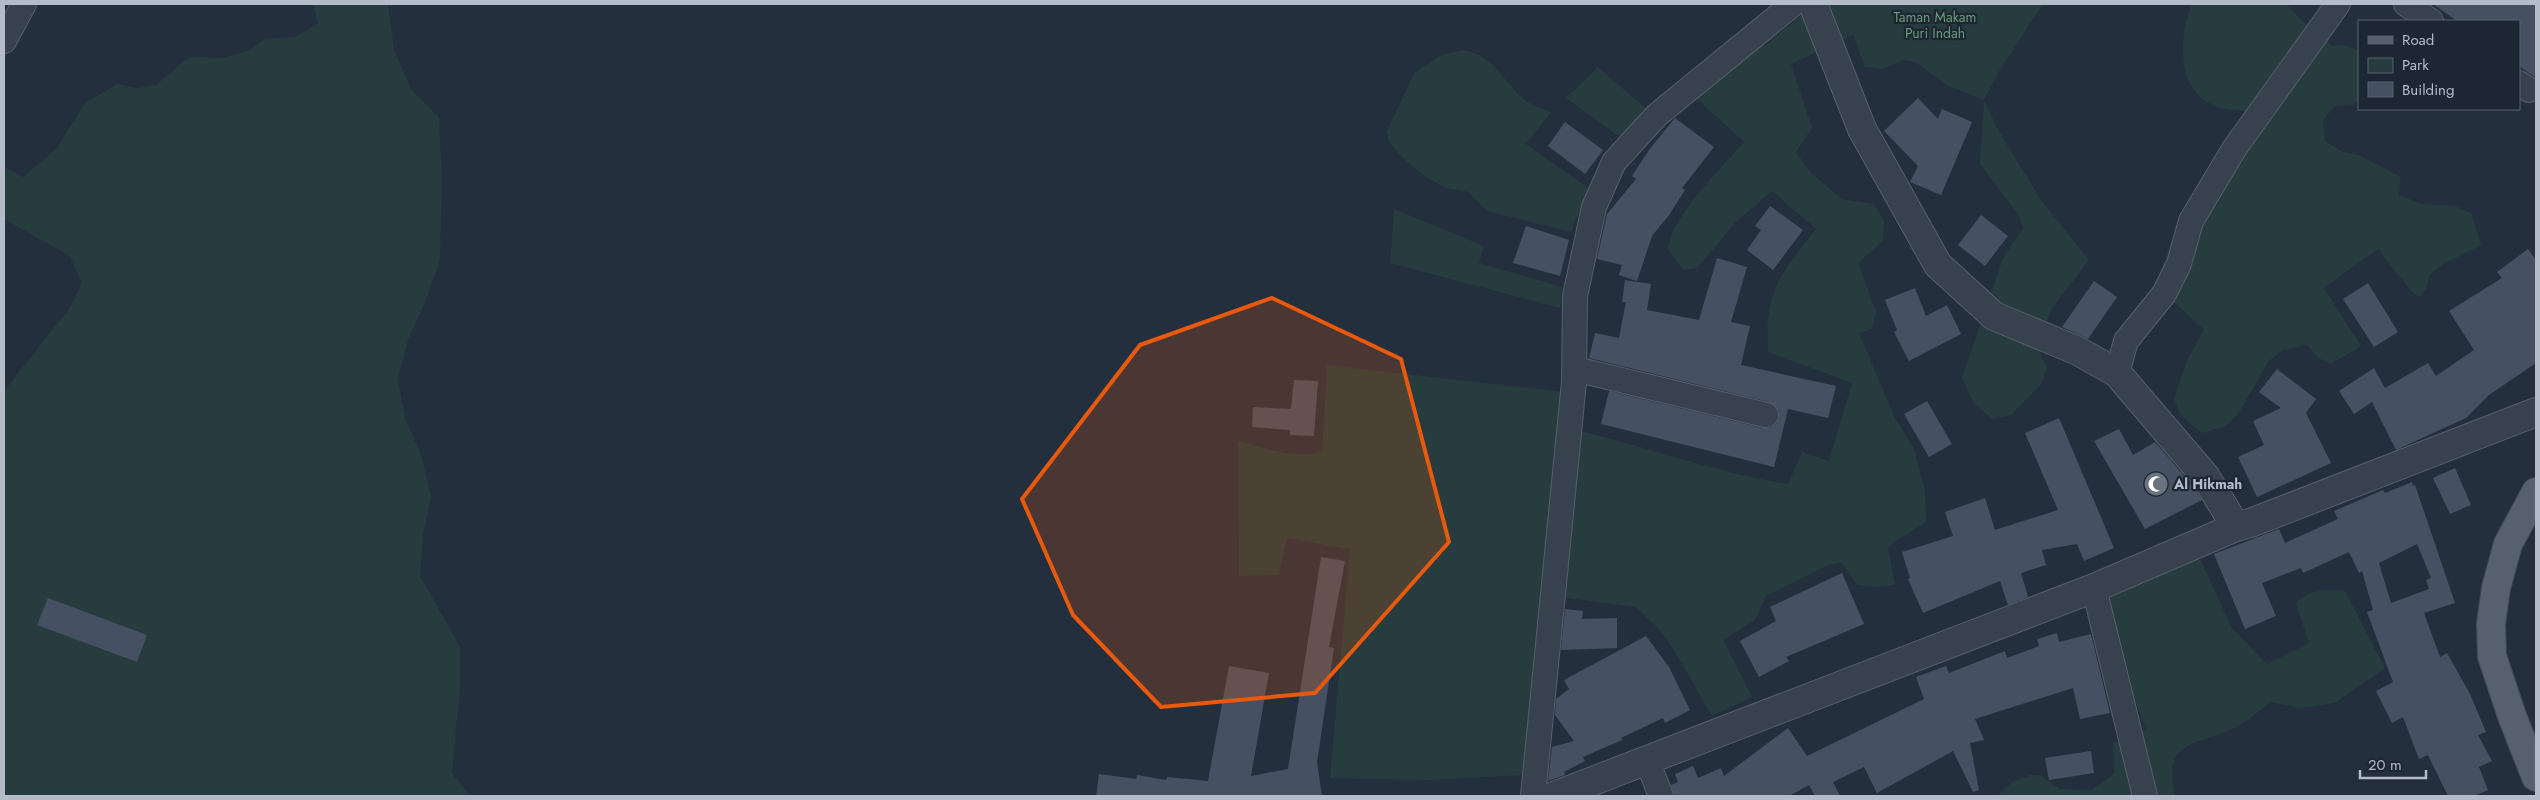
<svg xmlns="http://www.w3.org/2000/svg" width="2540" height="800" font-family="Jost,sans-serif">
	<rect width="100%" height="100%" fill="#242f3e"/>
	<path fill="#263c3f" d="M 313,4 L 388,4 L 394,50 L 411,89 L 439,118 L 442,176 L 440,260 L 426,300 L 408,340 L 398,379 L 405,418 L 421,455 L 431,496 L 423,536 L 420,576 L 460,647 L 460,689 L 452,773 L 470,796 L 4,796 L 4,391 L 68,310 L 78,292 L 81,281 L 70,256 L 4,219 L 4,167 L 23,177 L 57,148 L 84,104 L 117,84 L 137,88 L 156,85 L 184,61 L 192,57 L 222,58 L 248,51 L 265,39 L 294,37 L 318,24 Z
		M 1814,4 L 2043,4 L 1998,73 L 1984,100 L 1998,130 L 2041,200 L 2089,260 L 2051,310 L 2038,349 L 2047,368 L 2041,384 L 2011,415 L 1993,419 L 1975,405 L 1962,378 L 2003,258 L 2023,228 L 2018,214 L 1980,164 L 1984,100 L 1947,85 L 1915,62 L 1903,60 L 1883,69 L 1865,67 L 1853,35 L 1791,64 L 1812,128 L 1796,152 L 1811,173 L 1842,199 L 1874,204 L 1884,220 L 1883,241 L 1858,263 L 1876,312 L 1872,329 L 1859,333 L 1895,418 L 1914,449 L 1925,491 L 1926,522 C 1913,532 1899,536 1888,548 L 1895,585 L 1876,587 L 1857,585 L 1842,562 L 1828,565 L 1766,596 L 1755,620 L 1723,640 L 1752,697 L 1712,716 L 1674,650 L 1658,628 L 1636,607 L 1544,595 L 1524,775 L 1427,780 L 1330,778 L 1350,549 L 1287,538 L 1279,575 L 1239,576 L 1238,441 C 1265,448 1295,460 1322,451 L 1327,365 L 1564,392 L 1562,427 C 1638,443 1711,472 1788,484 L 1802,452 L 1829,461 L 1852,383 L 1768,352 C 1764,290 1780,276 1816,229 L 1772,191 L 1736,222 L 1697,268 L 1683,270 L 1668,249 C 1672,215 1721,169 1744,142 L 1680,83 L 1743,29 L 1765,46 Z
		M 2189,4 L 2286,4 L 2304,23 L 2333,46 L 2343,45 L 2359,50 L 2359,99 L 2353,104 L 2334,106 L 2323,121 L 2325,141 L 2343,152 L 2359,155 L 2401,177 L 2399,195 L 2421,204 L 2455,206 L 2471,213 L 2481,245 L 2443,264 L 2429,276 L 2426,290 L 2418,297 L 2410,290 L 2378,249 L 2324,288 L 2361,346 L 2331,364 L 2318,358 L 2307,345 L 2283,350 L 2269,361 L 2238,414 L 2226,426 L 2202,433 L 2180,414 L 2174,398 L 2188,358 L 2204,330 L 2175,303 L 2152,296 L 2175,232 L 2233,140 L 2245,111 C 2192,110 2179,79 2184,30 C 2185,21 2192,12 2189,4 Z
		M 1463,50 C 1495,55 1504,84 1526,101 C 1533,106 1543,109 1551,112 L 1526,144 L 1588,188 L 1571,232 L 1487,211 L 1468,192 L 1446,188 L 1426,177 L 1402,157 L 1389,142 L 1387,132 L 1391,122 L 1415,72 L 1442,55 Z
		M 1598,67 L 1650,112 L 1621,138 L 1566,98 Z
		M 1394,209 L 1484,246 L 1479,263 L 1562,287 L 1560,308 L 1390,263 Z
		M 2199,556 L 2231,627 L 2267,664 L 2309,643 L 2296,603 C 2310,588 2327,590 2345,591 L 2385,668 L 2335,703 L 2300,708 L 2271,702 C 2259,711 2248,721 2236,727 C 2196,747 2162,738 2175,796 L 1997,796 L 2012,782 L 2030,775 L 2040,775 L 2060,789 L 2091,790 L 2114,774 L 2113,743 L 2146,730 L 2109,631 L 2107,599 Z"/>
	<path fill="#455162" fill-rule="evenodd" d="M 2433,4 L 2536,4 L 2536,78 L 2519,66 L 2519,21 L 2457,21 Z
		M 1918,98 L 1938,119 L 1942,109 L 1972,122 L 1941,195 L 1910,182 L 1918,166 L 1884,131 Z
		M 1675,118 L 1714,147 L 1682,188 L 1685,190 L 1669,215 L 1652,236 L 1637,281 L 1619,275 L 1622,265 L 1597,259 L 1607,214 L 1636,179 L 1632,176 L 1649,150 Z
		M 1565,122 L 1603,150 L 1585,174 L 1548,146 Z
		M 1770,206 L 1803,230 L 1773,270 L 1747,250 L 1761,230 L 1755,226 Z
		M 1981,215 L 2008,236 L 1985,266 L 1958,245 Z
		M 1526,226 L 1569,240 L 1560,276 L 1513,263 Z
		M 2528,249 L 2536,260 L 2536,363 L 2489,395 L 2466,418 L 2396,450 L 2372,402 L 2354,414 L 2339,391 L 2374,368 L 2385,388 L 2428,363 L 2436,376 L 2474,350 L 2449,311 L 2502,278 L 2497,272 Z
		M 1717,258 L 1747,267 L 1731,322 L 1750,326 L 1741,365 L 1836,386 L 1828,418 L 1788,409 L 1774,467 L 1601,424 L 1609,391 L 1763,428 L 1770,428 L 1776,424 L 1779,418 L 1779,411 L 1769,402 L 1589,358 L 1595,333 L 1619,338 L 1626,302 L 1622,302 L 1625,280 L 1651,284 L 1647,310 L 1699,320 Z
		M 2094,281 L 2117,297 L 2088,339 L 2062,327 Z
		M 2368,283 L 2398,332 L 2374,347 L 2343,299 Z
		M 1915,288 L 1926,316 L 1947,305 L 1961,334 L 1909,361 L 1894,332 L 1897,330 L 1885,300 Z
		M 2277,369 L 2316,399 L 2306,413 L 2331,463 L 2257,497 L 2238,457 L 2264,445 L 2253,421 L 2281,408 L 2259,392 Z
		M 1294,380 L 1318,381 L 1314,436 L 1290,435 L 1290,430 L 1252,427 L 1253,407 L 1291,409 Z
		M 1927,401 L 1952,444 L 1929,457 L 1904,414 Z
		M 2059,418 L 2114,548 L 2084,561 L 2077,544 L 2042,550 L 2046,565 L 2021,573 L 2028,597 L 2008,605 L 2000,581 L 1923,613 L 1908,579 L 1910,578 L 1902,552 L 1953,536 L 1945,512 L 1985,498 L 1995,530 L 2058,510 L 2025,433 Z
		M 2119,429 L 2133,455 L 2155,442 L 2192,485 L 2202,500 L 2145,529 L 2094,441 Z
		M 2455,468 L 2471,505 L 2450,514 L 2433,478 Z
		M 2412,482 L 2413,486 L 2415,485 L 2455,603 L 2424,613 L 2440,657 L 2447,653 L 2470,694 L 2486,732 L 2478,735 L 2492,761 L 2479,767 L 2488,790 L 2474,796 L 2448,796 L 2428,755 L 2419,759 L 2403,717 L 2392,723 L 2376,691 L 2393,682 L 2367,612 L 2373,610 L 2362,571 L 2359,573 L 2349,552 L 2303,573 L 2301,568 L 2262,583 L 2276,616 L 2245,629 L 2214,554 L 2279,529 L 2285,543 L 2338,519 L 2334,511 L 2383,490 L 2385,493 ZM 2417,544 L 2431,578 L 2426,580 L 2429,589 L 2391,603 L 2379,563 Z
		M 1321,557 L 1345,561 L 1329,647 L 1334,648 L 1317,762 L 1322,796 L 1096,796 L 1099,774 L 1136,779 L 1137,775 L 1166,780 L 1167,777 L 1208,781 L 1229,666 L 1269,673 L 1251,776 L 1288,769 Z
		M 1842,573 L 1864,624 L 1786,657 L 1789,661 L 1759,677 L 1740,641 L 1776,621 L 1770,607 Z
		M 48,598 L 147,635 L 137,662 L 37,625 Z
		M 1565,609 L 1583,611 L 1582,619 L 1617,618 L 1617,648 L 1561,650 Z
		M 2057,633 L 2059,642 L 2091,634 L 2110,713 L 2080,719 L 2073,688 L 1975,719 L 1984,740 L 1970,743 L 1979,790 L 1973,792 L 1953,751 L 1877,793 L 1864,767 L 1833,782 L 1840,796 L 1815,796 L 1809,785 L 1789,796 L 1674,796 L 1671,785 L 1678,782 L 1675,774 L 1693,766 L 1698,778 L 1721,768 L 1724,776 L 1788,728 L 1807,756 L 1924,699 L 1916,677 L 1946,666 L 1949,673 L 2005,651 L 2007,658 L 2039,646 L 2037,639 Z
		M 1646,636 L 1669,667 L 1690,710 L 1665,723 L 1663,718 L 1621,738 L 1622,740 L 1583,757 L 1585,761 L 1564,772 L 1565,775 L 1548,781 L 1552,747 L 1574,741 L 1555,715 L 1556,699 L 1569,689 L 1564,680 Z
		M 2091,751 L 2094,773 L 2049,780 L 2045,758 Z"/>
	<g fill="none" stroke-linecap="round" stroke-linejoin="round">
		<defs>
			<path id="minor" d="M 2406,4 L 2431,21
				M 4,41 L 24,4
				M 2519,83 L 2529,90
				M 1575,369 L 1766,415
				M 2117,373 L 2126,341 L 2164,294 L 2179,264 L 2191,221 L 2234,149 L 2338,4
				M 2094,588 L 2145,796
				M 1647,760 L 1661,796
				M 1533,796 L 1574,382 L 1575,296 L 1594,207 L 1614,162 L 1657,115 L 1793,4"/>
			<path id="tertiary" d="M 1813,4 L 1862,129 L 1938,265 L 1994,316 L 2078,351 L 2117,373 L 2205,476 L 2236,527
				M 1554,796 L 2094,588 L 2236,527 L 2253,522 L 2536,412"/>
			<path id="primary" d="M 2536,492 L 2508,544 L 2496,588 L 2491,624 L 2492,656 L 2512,716 L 2536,777"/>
		</defs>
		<use href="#minor" stroke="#565f6c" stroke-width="26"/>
		<use href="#tertiary" stroke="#565f6c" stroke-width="30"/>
		<use href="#primary" stroke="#414a57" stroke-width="30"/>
		<use href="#minor" stroke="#38414e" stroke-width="24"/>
		<use href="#tertiary" stroke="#38414e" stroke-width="28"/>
		<use href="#primary" stroke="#56606e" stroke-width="28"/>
	</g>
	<path fill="#e8590c" fill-opacity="0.2" stroke="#e8590c" stroke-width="4" stroke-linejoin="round" d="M 1272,298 L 1401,359 L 1449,542 L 1315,693 L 1161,707 L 1073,615 L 1022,499 L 1140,345 Z"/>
	<defs>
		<symbol id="mosque-disc" viewBox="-11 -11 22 22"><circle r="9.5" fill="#6b7280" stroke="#1d2633"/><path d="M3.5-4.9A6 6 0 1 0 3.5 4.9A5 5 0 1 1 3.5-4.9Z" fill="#fff"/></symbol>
	</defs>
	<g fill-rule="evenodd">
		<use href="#mosque-disc" x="2142" y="470" width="28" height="28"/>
	</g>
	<g text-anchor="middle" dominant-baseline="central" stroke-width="4.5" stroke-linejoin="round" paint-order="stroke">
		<g font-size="14" fill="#6b9a76" stroke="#1d2633">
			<text x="1935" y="17">Taman Makam<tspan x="1935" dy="16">Puri Indah</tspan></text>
		</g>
		<g font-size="14" font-weight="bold" fill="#b4bcc9" stroke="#1d2633" text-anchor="start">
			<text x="2174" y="484">Al Hikmah</text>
		</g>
	</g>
	<rect width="2540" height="800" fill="none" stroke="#b4bcc9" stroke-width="10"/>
	<rect x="2358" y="20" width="162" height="90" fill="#1d2633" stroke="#59626f"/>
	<rect x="2368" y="36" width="25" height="8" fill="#56606e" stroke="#59626f"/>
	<text x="2402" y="45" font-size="15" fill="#b4bcc9">Road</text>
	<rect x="2368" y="58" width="25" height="15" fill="#263c3f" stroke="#59626f"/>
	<text x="2402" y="70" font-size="15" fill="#b4bcc9">Park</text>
	<rect x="2368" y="82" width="25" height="15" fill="#455162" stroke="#59626f"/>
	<text x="2402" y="95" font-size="15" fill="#b4bcc9">Building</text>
	<path d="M2360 770v8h66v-8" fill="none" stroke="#b4bcc9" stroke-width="2.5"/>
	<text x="2368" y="770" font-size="15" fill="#b4bcc9" stroke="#1d2633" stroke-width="4" paint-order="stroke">20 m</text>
</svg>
